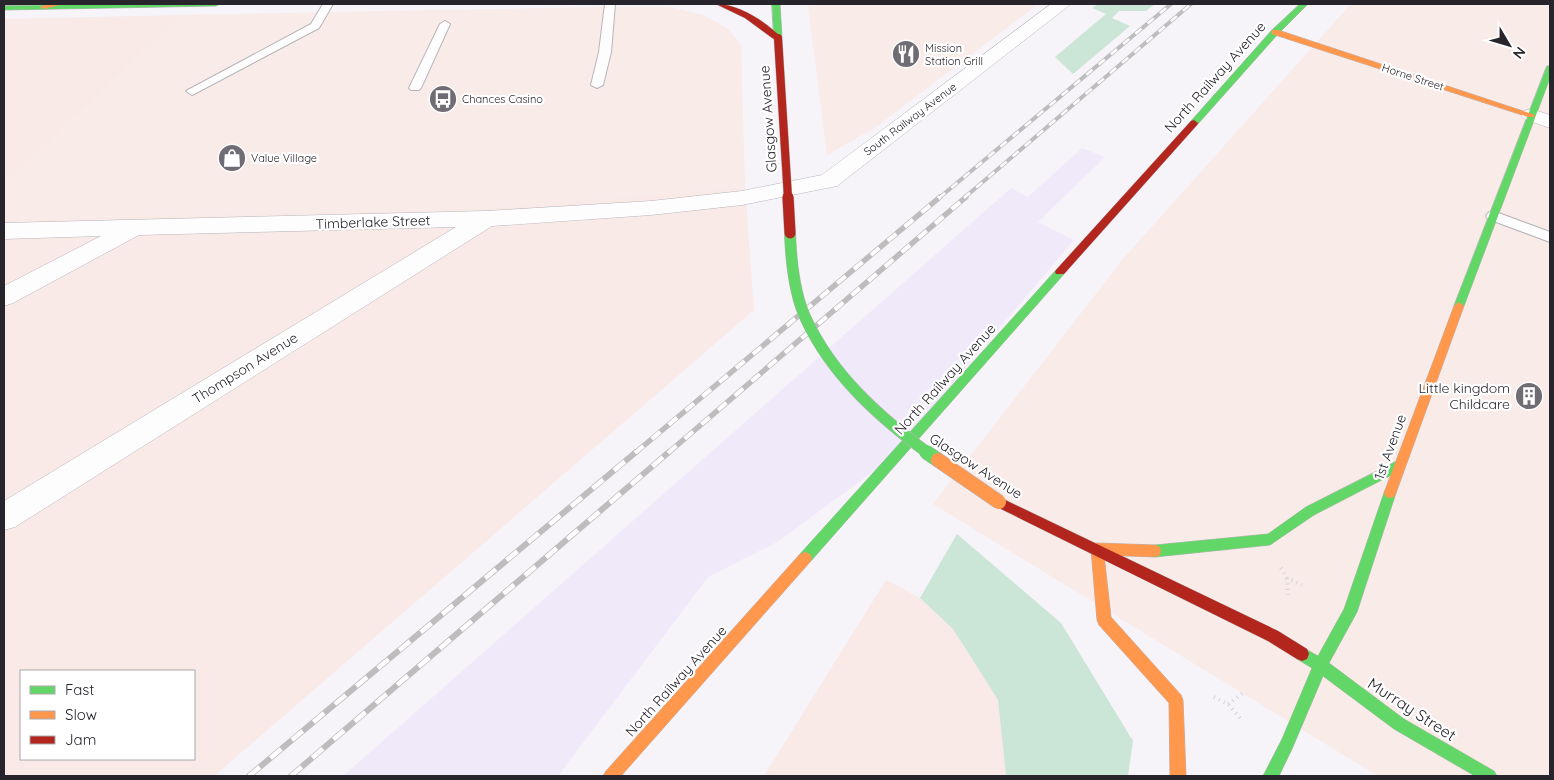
<svg xmlns="http://www.w3.org/2000/svg" width="1554" height="780" font-family="Quicksand,sans-serif">
	<rect width="100%" height="100%" fill="#f6f3f9"/>
	<path fill="#f9ebe7" d="M 814,4 L 1038,4 L 876,127 L 827,155 L 808,6 Z
		M 1351,4 L 1550,4 L 1550,776 L 1378,776 L 933,504 L 1123,259 Z
		M 594,7 L 670,7 L 703,15 L 727,28 L 741,45 L 745,187 L 490,208 L 4,219 L 4,184 L 182,15 Z"/>
	<path fill="#f9eae7" fill-rule="evenodd" d="M 182,15 L 4,184 L 4,19 Z
		M 745,187 L 754,310 L 214,776 L 4,776 L 4,219 L 490,208 ZM 21,671 L 194,671 L 194,759 L 21,759 Z
		M 886,580 L 920,598 L 953,629 L 998,700 L 1006,776 L 764,776 Z"/>
	<path fill="#f0e9fa" d="M 1082,148 L 1105,157 L 1038,222 L 1074,240 L 885,463 L 777,542 L 708,577 L 558,776 L 343,776 L 1011,188 L 1028,197 Z"/>
	<path fill="#cbe5d6" d="M 1098,4 L 1155,4 L 1146,11 L 1119,11 L 1112,18 L 1130,26 L 1073,74 L 1055,57 L 1106,14 L 1092,8 Z
		M 957,534 L 1061,623 L 1133,741 L 1128,776 L 1006,776 L 998,700 L 953,629 L 920,598 Z"/>
	<g fill="none" stroke-linecap="round" stroke-linejoin="round">
		<defs>
			<path id="lane" d="M 323,4 L 333,4 L 319,28 L 196,93 L 192,95 L 186,91 L 311,24 Z
				M 605,4 L 615,4 L 611,52 L 603,85 L 597,88 L 591,85 L 599,52 Z
				M 445,21 L 450,24 L 421,88 L 419,90 L 411,90 L 409,88 L 440,24 Z
				M 1493,211 L 1550,232 L 1550,242 L 1488,219 L 1486,216 L 1488,213 Z"/>
			<path id="street" d="M 1051,4 L 1071,4 L 837,186 L 742,205 L 651,215 L 492,226 L 15,527 L 4,530 L 4,501 L 456,227 L 139,235 L 13,303 L 4,306 L 4,286 L 101,236 L 4,239 L 4,223 L 486,211 L 651,201 L 742,191 L 822,175 Z
				M 1531,109 L 1550,115 L 1550,128 L 1524,119 L 1521,115 L 1524,111 Z"/>
			<path id="fast" d="M 114,4 L 220,4 L 216,6 L 4,10 L 4,6 Z
				M 772,4 L 780,4 L 782,38 L 778,40 L 774,38 Z
				M 1300,4 L 1308,4 L 1278,34 L 1197,125 L 1191,125 L 1191,121 L 1272,30 Z
				M 1547,66 L 1550,66 L 1550,78 L 1464,306 L 1459,310 L 1455,309 L 1454,306 Z
				M 1060,268 L 1065,272 L 1064,274 L 810,562 L 805,564 L 800,562 L 798,558 L 800,554 L 1056,270 Z
				M 1399,460 L 1403,461 L 1405,465 L 1403,469 L 1314,515 L 1270,545 L 1155,557 L 1150,555 L 1149,551 L 1150,547 L 1155,545 L 1268,534 L 1306,507 Z
				M 1390,488 L 1394,489 L 1396,493 L 1357,612 L 1329,663 L 1404,719 L 1494,771 L 1497,776 L 1475,776 L 1394,729 L 1323,676 L 1292,749 L 1279,776 L 1263,776 L 1282,739 L 1312,668 L 1297,659 L 1295,654 L 1297,649 L 1302,647 L 1318,656 L 1344,609 L 1384,493 L 1386,489 Z"/>
			<path id="slow" d="M 49,4 L 63,4 L 44,9 L 40,7 Z
				M 1272,30 L 1278,30 L 1535,115 L 1534,117 L 1528,117 L 1272,34 Z
				M 1459,302 L 1464,306 L 1396,493 L 1394,497 L 1390,498 L 1386,497 L 1384,493 L 1454,306 Z
				M 1097,543 L 1155,545 L 1160,547 L 1161,551 L 1160,555 L 1155,557 L 1104,555 L 1111,617 L 1181,695 L 1183,700 L 1186,776 L 1170,776 L 1169,703 L 1099,625 L 1097,620 L 1091,549 L 1092,545 Z
				M 805,552 L 810,554 L 812,558 L 810,562 L 621,776 L 603,776 L 606,771 L 800,554 Z"/>
			<path id="jam" d="M 716,4 C 739,4 766,22 782,38 L 775,40 L 745,18 Z
				M 1194,120 L 1198,123 L 1197,125 L 1064,274 L 1056,274 L 1055,272 L 1056,270 L 1191,121 Z
				M 999,497 L 1278,631 L 1307,649 L 1309,654 L 1307,659 L 1302,661 L 1297,659 L 1268,641 L 995,506 L 993,502 L 995,498 Z"/>
		</defs>
		<use href="#lane" stroke="#b7b5ba" stroke-width="2"/>
		<use href="#street" stroke="#b7b5ba" stroke-width="1"/>
		<use href="#fast" stroke="#b7b5ba" stroke-width="1"/>
		<use href="#slow" stroke="#b7b5ba" stroke-width="1"/>
		<use href="#jam" stroke="#b7b5ba" stroke-width="1"/>
		<path stroke="#d5d4d6" stroke-width="4" stroke-dasharray="1 4.5" stroke-linecap="butt" d="M 1281,568 L 1287,578 L 1302,585
			M 1287,578 L 1288,595
			M 1214,697 L 1228,704 L 1240,718
			M 1228,704 L 1243,693"/>
		<use href="#lane" fill="#fefdfe" fill-rule="evenodd"/>
		<use href="#street" fill="#fefdfe" fill-rule="evenodd"/>
		<use href="#fast" fill="#63d668" fill-rule="evenodd"/>
		<use href="#slow" fill="#ff974d" fill-rule="evenodd"/>
		<use href="#jam" fill="#b3261e" fill-rule="evenodd"/>
		<defs>
			<path id="rail-far2" d="M 939,198 L 1171,4
				M 964,198 L 1191,4"/>
			<path id="rail-far1" d="M 635,453 L 940,197
				M 668,453 L 966,197"/>
			<path id="rail" d="M 249,776 L 636,452
				M 291,776 L 669,452"/>
		</defs>
		<use href="#rail-far2" stroke="#bebdbe" stroke-width="4"/>
		<use href="#rail-far1" stroke="#bebdbe" stroke-width="5.5"/>
		<use href="#rail" stroke="#bebdbe" stroke-width="6"/>
		<use href="#rail-far2" stroke="#fff" stroke-width="2.5" stroke-dasharray="8" stroke-linecap="butt"/>
		<use href="#rail-far1" stroke="#fff" stroke-width="4" stroke-dasharray="11" stroke-linecap="butt"/>
		<use href="#rail" stroke="#fff" stroke-width="4.5" stroke-dasharray="14" stroke-linecap="butt"/>
		<defs>
			<path id="fast-bridge-far1" d="M 790,233 C 791,261 794,294 806,319 C 832,375 879,417 928,453"/>
			<path id="fast-bridge" d="M 926,452 L 938,460"/>
			<path id="slow-bridge" d="M 938,460 L 999,502"/>
			<path id="jam-bridge-far1" d="M 778,38 L 788,198"/>
			<path id="jam-bridge" d="M 788,197 L 790,233"/>
		</defs>
		<use href="#fast-bridge-far1" stroke="#b7b5ba" stroke-width="12" stroke-linecap="butt"/>
		<use href="#fast-bridge" stroke="#b7b5ba" stroke-width="15" stroke-linecap="butt"/>
		<use href="#slow-bridge" stroke="#b7b5ba" stroke-width="15" stroke-linecap="butt"/>
		<use href="#jam-bridge-far1" stroke="#b7b5ba" stroke-width="9" stroke-linecap="butt"/>
		<use href="#jam-bridge" stroke="#b7b5ba" stroke-width="12" stroke-linecap="butt"/>
		<use href="#fast-bridge-far1" stroke="#63d668" stroke-width="11"/>
		<use href="#fast-bridge" stroke="#63d668" stroke-width="14"/>
		<use href="#slow-bridge" stroke="#ff974d" stroke-width="14"/>
		<use href="#jam-bridge-far1" stroke="#b3261e" stroke-width="8"/>
		<use href="#jam-bridge" stroke="#b3261e" stroke-width="11"/>
	</g>
	<defs>
		<symbol id="restaurant-disc" viewBox="-11 -11 22 22"><circle r="9.5" fill="#706c74" stroke="#fff"/><path d="M-5-6h1v4h1v-4h1v4h1v-4h1v5L-1.5 .5V6h-2V.5L-5-1ZM5-6V6H3V1.5H1.5Q1.5-4 5-6Z" fill="#fff"/></symbol>
		<symbol id="bus-disc" viewBox="-11 -11 22 22"><circle r="9.5" fill="#706c74" stroke="#fff"/><path d="M-5-6H5V4H4V6H2V4H-2V6H-4V4H-5ZM-3.5-4V0h7V-4ZM-3.5 1.2v1.5H-2V1.2ZM2 1.2v1.5H3.5V1.2Z" fill="#fff"/></symbol>
		<symbol id="shop-disc" viewBox="-11 -11 22 22"><circle r="9.5" fill="#706c74" stroke="#fff"/><path d="M-5-2.5h2.3a2.7 3.5 0 0 1 5.4 0H5L5.5 6h-11ZM-1.5-2.5h3a1.5 2.3 0 0 0-3 0Z" fill="#fff"/></symbol>
		<symbol id="building-disc" viewBox="-11 -11 22 22"><circle r="9.5" fill="#706c74" stroke="#fff"/><path d="M-4-6H4V6H1V3H-1V6H-4ZM-2.5-4.3h1.7v1.8h-1.7ZM.8-4.3h1.7v1.8H.8ZM-2.5-1h1.7V.8h-1.7ZM.8-1h1.7V.8H.8Z" fill="#fff"/></symbol>
	</defs>
	<g fill-rule="evenodd">
		<use href="#restaurant-disc" x="890" y="38" width="32" height="32"/>
		<use href="#bus-disc" x="427" y="83" width="32" height="32"/>
		<use href="#shop-disc" x="216" y="142" width="32" height="32"/>
		<use href="#building-disc" x="1513" y="380" width="32" height="32"/>
	</g>
	<g text-anchor="middle" dominant-baseline="central" stroke-width="4.5" stroke-linejoin="round" paint-order="stroke">
		<g font-size="11" fill="#28242c" stroke="#fff" text-anchor="start">
			<text x="925" y="48">Mission<tspan x="925" dy="13">Station Grill</tspan></text>
			<text x="462" y="99">Chances Casino</text>
			<text x="251" y="158">Value Village</text>
		</g>
		<g font-size="11" fill="#28242c" stroke="#fff">
			<text transform="translate(1413 77) rotate(18)">Horne Street</text>
			<text transform="translate(910 119) rotate(-37)">South Railway Avenue</text>
		</g>
		<g font-size="14" fill="#28242c" stroke="#fff">
			<text transform="translate(1215 77) rotate(-48)">North Railway Avenue</text>
			<text transform="translate(768 119) rotate(-94)">Glasgow Avenue</text>
			<text transform="translate(373 222) rotate(-2)">Timberlake Street</text>
			<text transform="translate(245 368) rotate(-32)">Thompson Avenue</text>
			<text transform="translate(945 379) rotate(-48)">North Railway Avenue</text>
			<text transform="translate(1390 447) rotate(-70)">1st Avenue</text>
			<text transform="translate(976 466) rotate(33)">Glasgow Avenue</text>
			<text transform="translate(676 681) rotate(-48)">North Railway Avenue</text>
		</g>
		<g font-size="14" fill="#28242c" stroke="#fff" text-anchor="end">
			<text x="1510" y="388">Little kingdom<tspan x="1510" dy="16">Childcare</tspan></text>
		</g>
		<g font-size="16" fill="#28242c" stroke="#fff">
			<text transform="translate(1412 709) rotate(33)">Murray Street</text>
		</g>
	</g>
	<rect width="1554" height="780" fill="none" stroke="#28242c" stroke-width="10"/>
	<rect x="20" y="670" width="175" height="90" fill="#ffffff" stroke="#a9a7ab"/>
	<rect x="30" y="686" width="25" height="8" fill="#63d668" stroke="#a9a7ab"/>
	<text x="65" y="695" font-size="15" fill="#28242c">Fast</text>
	<rect x="30" y="711" width="25" height="8" fill="#ff974d" stroke="#a9a7ab"/>
	<text x="65" y="720" font-size="15" fill="#28242c">Slow</text>
	<rect x="30" y="736" width="25" height="8" fill="#b3261e" stroke="#a9a7ab"/>
	<text x="65" y="745" font-size="15" fill="#28242c">Jam</text>
	<g transform="translate(1509 45) rotate(128)" stroke="#ffffff" stroke-width="4" paint-order="stroke">
	<path d="M0-4L9 19L0 12L-9 19Z" fill="#28242c"/>
	<text y="-8" font-size="14" font-weight="bold" text-anchor="middle" fill="#28242c">N</text>
	</g>
</svg>
